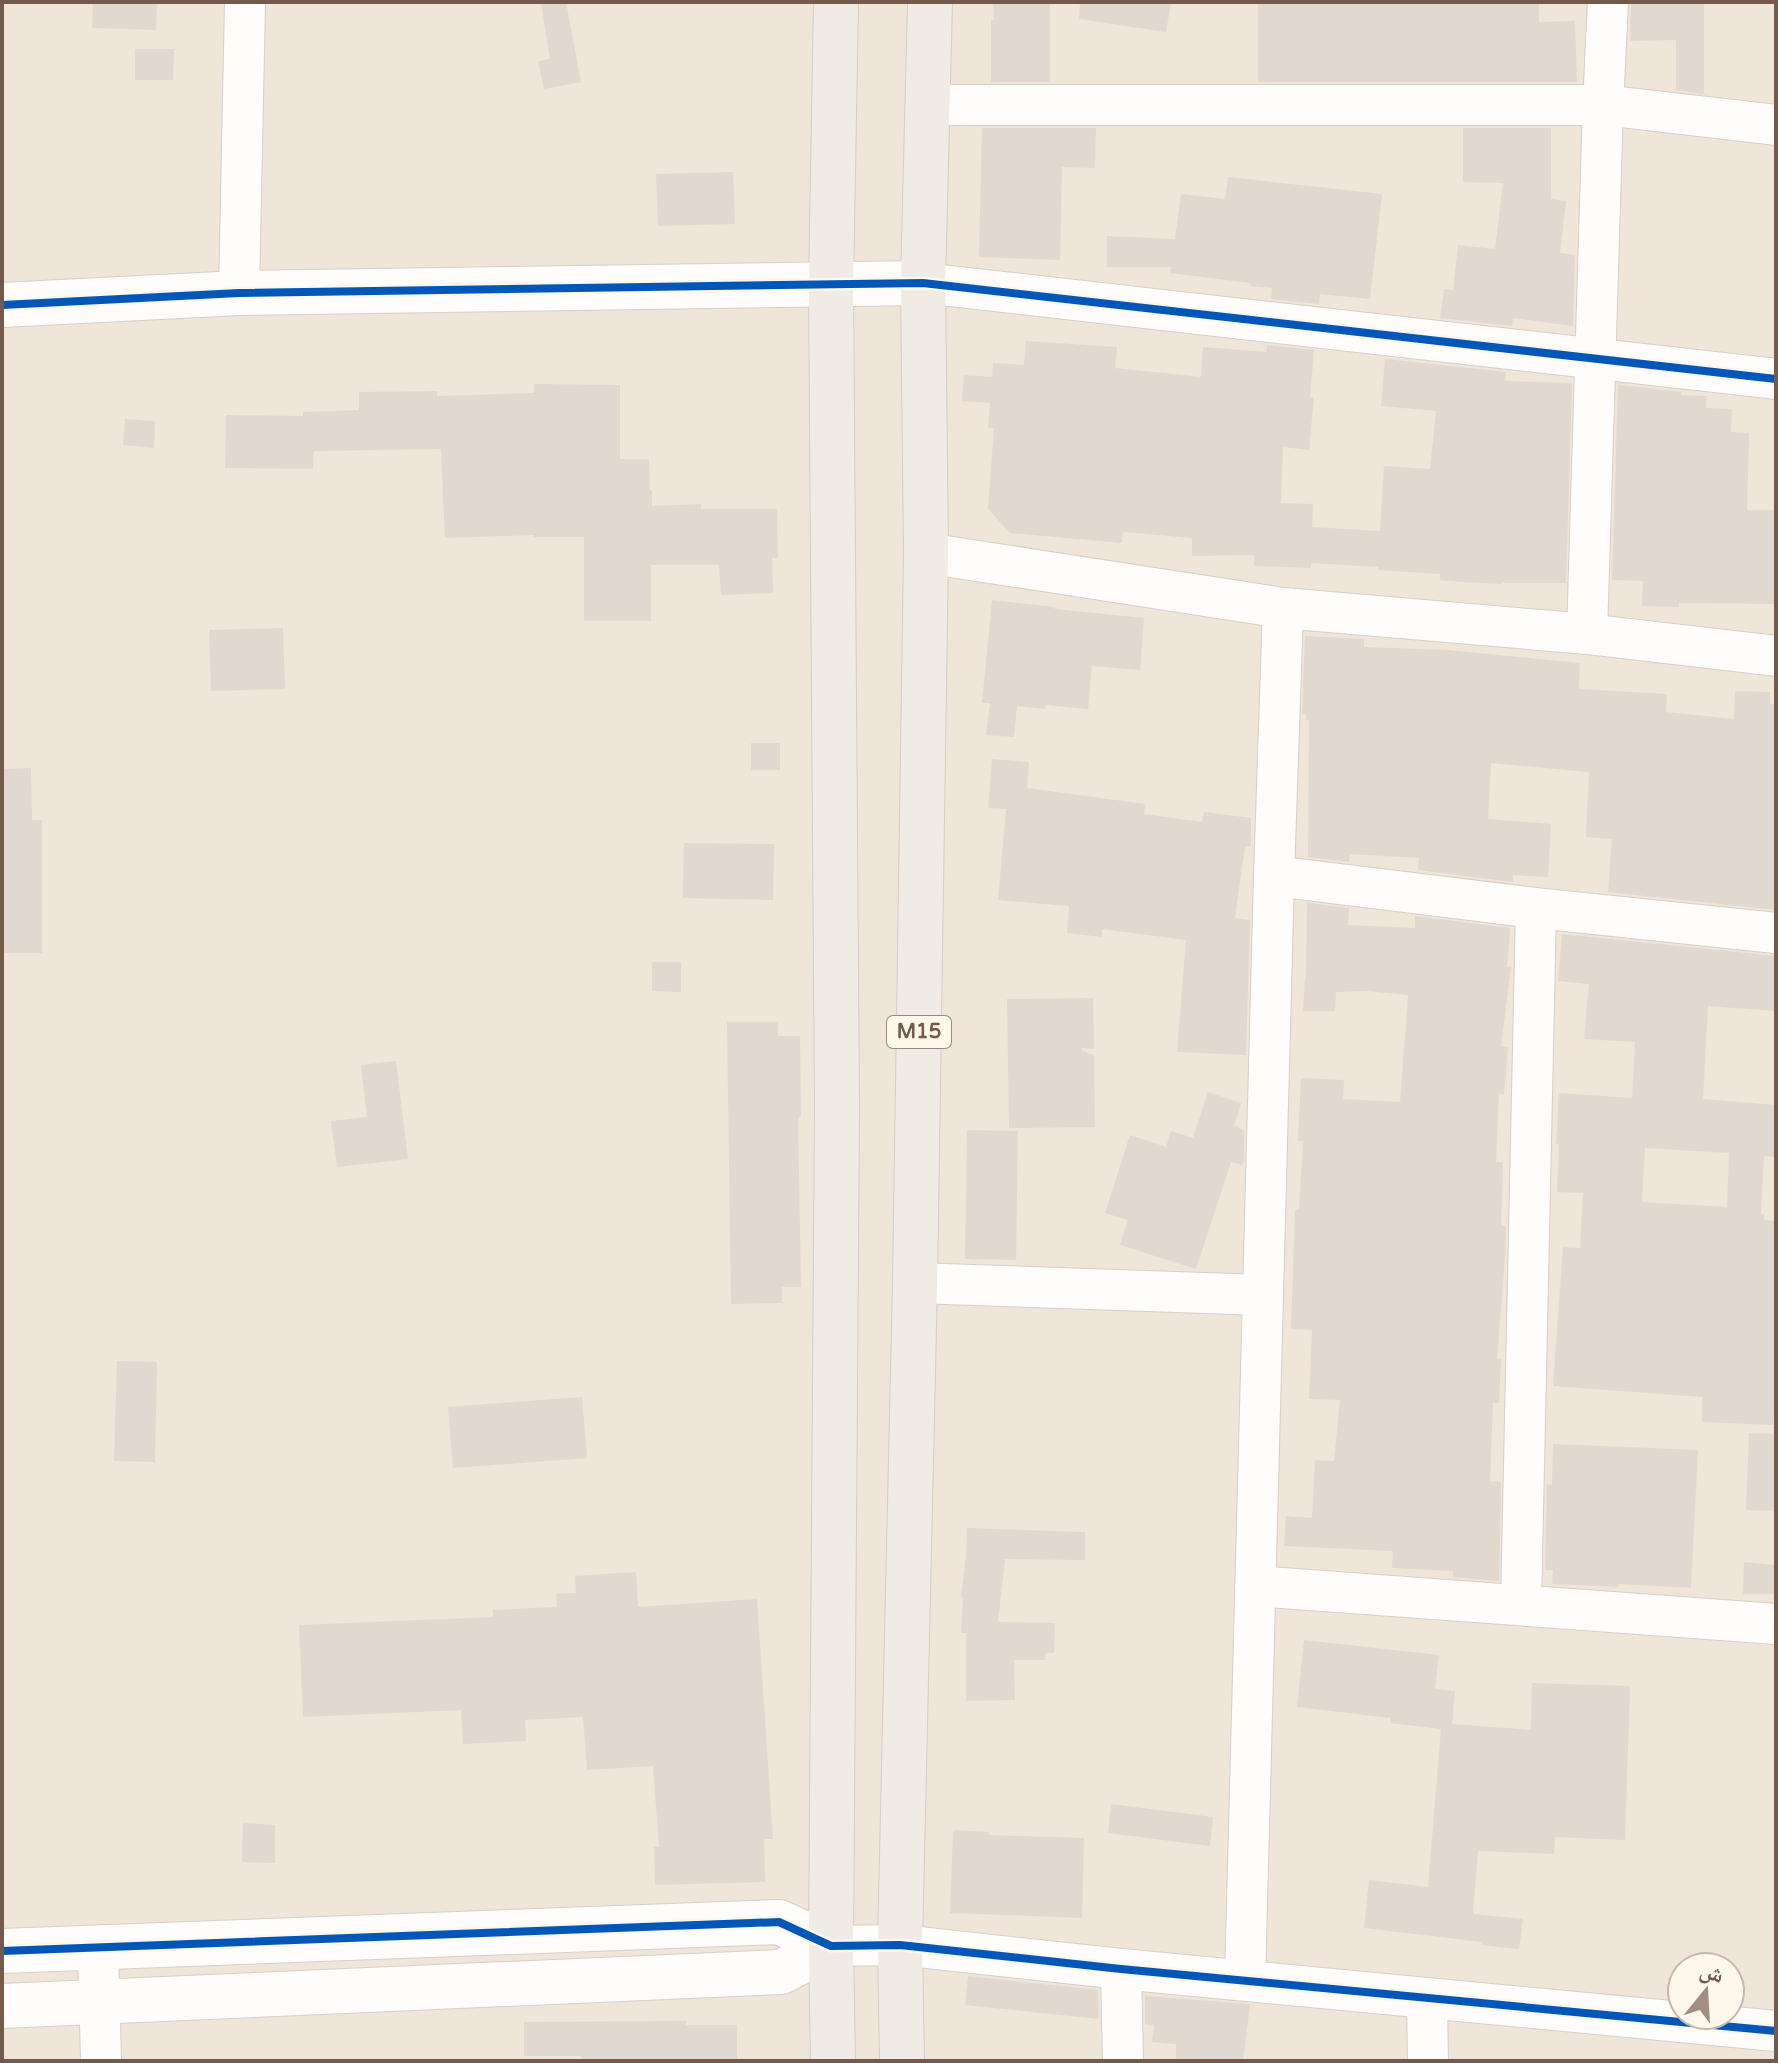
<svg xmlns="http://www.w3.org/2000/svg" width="1778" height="2063" font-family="'Varela Round','Noto Naskh Arabic',sans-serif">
	<rect width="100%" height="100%" fill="#f6f2eb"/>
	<path fill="#efe5d9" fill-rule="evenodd" d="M 2,2 L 1776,2 L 1776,2061 L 2,2061 ZM 1682,1967 L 1730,1967 L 1730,2015 L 1682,2015 Z"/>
	<path fill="#e1d8d0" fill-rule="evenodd" d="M 93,2 L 157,2 L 156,30 L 92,28 Z
		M 541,2 L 566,2 L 581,82 L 544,89 L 538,61 L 550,59 Z
		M 993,2 L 1050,2 L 1050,82 L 991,82 L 991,20 L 994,20 Z
		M 1080,2 L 1171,2 L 1166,32 L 1079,19 Z
		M 1258,2 L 1539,2 L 1539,22 L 1575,21 L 1577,82 L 1258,82 Z
		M 1631,2 L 1704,2 L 1704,94 L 1676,90 L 1676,40 L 1630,41 Z
		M 135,49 L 174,49 L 173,80 L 135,80 Z
		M 982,128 L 1096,128 L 1095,168 L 1062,167 L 1060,260 L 979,257 Z
		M 1463,128 L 1551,128 L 1551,199 L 1566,201 L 1560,253 L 1575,255 L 1573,326 L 1513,318 L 1512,326 L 1440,318 L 1444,289 L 1453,290 L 1458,245 L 1495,249 L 1503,183 L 1463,182 Z
		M 733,172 L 735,224 L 658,226 L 656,174 Z
		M 1228,177 L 1382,194 L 1370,299 L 1320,294 L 1319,304 L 1271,299 L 1272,288 L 1250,286 L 1251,283 L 1170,273 L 1171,267 L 1107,267 L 1107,236 L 1175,239 L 1181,194 L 1225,199 Z
		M 1026,341 L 1117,347 L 1115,368 L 1201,377 L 1203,347 L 1266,352 L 1267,345 L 1314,350 L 1310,397 L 1314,397 L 1309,450 L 1283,447 L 1281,503 L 1313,504 L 1312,527 L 1380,531 L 1384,466 L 1430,469 L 1436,411 L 1381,406 L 1385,359 L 1506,372 L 1505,381 L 1572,383 L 1566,583 L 1502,583 L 1502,584 L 1462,582 L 1440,580 L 1440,574 L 1378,570 L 1378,567 L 1311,563 L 1311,568 L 1254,566 L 1254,555 L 1192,556 L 1192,538 L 1123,532 L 1122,543 L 1010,533 L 988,509 L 994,428 L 988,428 L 990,403 L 962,401 L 964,375 L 992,377 L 993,363 L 1024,365 Z
		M 534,384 L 620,385 L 620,459 L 649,459 L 650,490 L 652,490 L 652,506 L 701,504 L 701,509 L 777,509 L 778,558 L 772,558 L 773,593 L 721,595 L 719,565 L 651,565 L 651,621 L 584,621 L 584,537 L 534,537 L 534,535 L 445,538 L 441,449 L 314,451 L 313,469 L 225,468 L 226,415 L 303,416 L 303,412 L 359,410 L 359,392 L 437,391 L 437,396 L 534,393 Z
		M 1618,385 L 1681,392 L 1681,395 L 1707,396 L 1706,408 L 1732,409 L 1731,432 L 1749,433 L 1747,510 L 1776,510 L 1776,604 L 1679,603 L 1679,607 L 1642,606 L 1643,581 L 1612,580 Z
		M 125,419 L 155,421 L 154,448 L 123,445 Z
		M 992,600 L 1055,607 L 1055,609 L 1144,618 L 1140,670 L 1092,666 L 1088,709 L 1046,705 L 1045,709 L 1017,706 L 1014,737 L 986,735 L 990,703 L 982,703 Z
		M 283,628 L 285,689 L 211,691 L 209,630 Z
		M 1305,636 L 1364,639 L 1364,647 L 1448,650 L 1580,663 L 1579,689 L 1667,694 L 1666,712 L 1734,719 L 1735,691 L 1770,692 L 1770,704 L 1776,704 L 1776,910 L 1608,892 L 1612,839 L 1586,837 L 1589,772 L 1491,763 L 1488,819 L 1551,824 L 1548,877 L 1513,875 L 1513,882 L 1418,870 L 1419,858 L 1350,854 L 1349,862 L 1308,857 L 1309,720 L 1306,720 L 1306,714 L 1302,714 Z
		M 751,743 L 780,743 L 780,770 L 751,770 Z
		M 992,759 L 1029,762 L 1027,788 L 1145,804 L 1144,814 L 1202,822 L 1204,812 L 1251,818 L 1251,846 L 1245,846 L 1235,918 L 1250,920 L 1246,1055 L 1177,1052 L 1186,940 L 1102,929 L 1102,937 L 1067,933 L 1069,906 L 998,900 L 1006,809 L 988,808 Z
		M 31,768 L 32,820 L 42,820 L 42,953 L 2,953 L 2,769 Z
		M 684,843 L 774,844 L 773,900 L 683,898 Z
		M 1307,903 L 1349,908 L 1348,925 L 1415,928 L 1415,916 L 1510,928 L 1507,967 L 1511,967 L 1501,1046 L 1508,1047 L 1504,1094 L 1499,1094 L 1496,1162 L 1503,1162 L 1501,1226 L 1506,1226 L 1505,1258 L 1497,1359 L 1501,1359 L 1499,1403 L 1493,1403 L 1490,1481 L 1501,1482 L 1499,1581 L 1453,1577 L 1453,1571 L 1392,1568 L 1393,1551 L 1284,1546 L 1286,1516 L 1312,1518 L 1315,1460 L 1334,1461 L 1340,1400 L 1309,1399 L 1312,1330 L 1291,1329 L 1295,1210 L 1299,1210 L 1303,1141 L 1298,1141 L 1301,1078 L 1344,1080 L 1343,1099 L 1400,1102 L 1407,1011 L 1408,995 L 1366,991 L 1336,992 L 1335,1011 L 1303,1011 L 1305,977 L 1306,977 Z
		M 1562,934 L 1776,956 L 1776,1011 L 1708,1006 L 1703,1099 L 1776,1105 L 1776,1157 L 1764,1156 L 1761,1214 L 1764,1214 L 1764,1220 L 1776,1221 L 1776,1362 L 1773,1425 L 1702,1422 L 1702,1397 L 1553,1386 L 1563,1247 L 1580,1248 L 1583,1193 L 1557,1192 L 1559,1144 L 1556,1144 L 1559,1093 L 1632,1098 L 1635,1042 L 1584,1039 L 1589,984 L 1558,981 ZM 1645,1148 L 1729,1153 L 1727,1207 L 1642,1202 Z
		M 652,962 L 681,962 L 681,992 L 652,991 Z
		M 1093,998 L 1094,1049 L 1082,1048 L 1082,1051 L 1094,1055 L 1095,1127 L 1009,1128 L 1007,999 Z
		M 727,1022 L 778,1022 L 778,1036 L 800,1036 L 801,1117 L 798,1117 L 801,1287 L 782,1287 L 782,1303 L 731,1304 Z
		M 396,1061 L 408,1159 L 337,1167 L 331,1121 L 367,1117 L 361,1065 Z
		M 1208,1092 L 1241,1103 L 1234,1126 L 1244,1130 L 1244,1161 L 1242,1165 L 1231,1162 L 1196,1269 L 1120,1245 L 1128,1220 L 1105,1213 L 1130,1135 L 1166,1147 L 1171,1131 L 1193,1138 Z
		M 967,1130 L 1018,1131 L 1016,1260 L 965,1259 Z
		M 117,1361 L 157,1362 L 155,1462 L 114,1461 Z
		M 582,1397 L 587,1458 L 453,1468 L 448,1407 Z
		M 1749,1433 L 1776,1434 L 1776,1511 L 1746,1510 Z
		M 1553,1444 L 1698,1450 L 1691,1588 L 1619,1584 L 1619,1587 L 1552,1584 L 1553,1570 L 1545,1570 L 1547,1484 L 1552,1485 Z
		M 967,1528 L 1085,1532 L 1085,1560 L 1005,1559 L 998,1622 L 1055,1623 L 1054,1653 L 1046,1653 L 1045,1660 L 1014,1660 L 1015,1700 L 966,1701 L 966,1633 L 961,1633 L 963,1598 L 961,1598 L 966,1556 Z
		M 1744,1562 L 1776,1565 L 1776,1594 L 1743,1594 Z
		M 636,1572 L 638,1607 L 757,1599 L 773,1839 L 764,1839 L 765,1882 L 655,1885 L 654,1847 L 659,1847 L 653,1766 L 587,1770 L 583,1717 L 525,1720 L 526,1741 L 463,1744 L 461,1710 L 303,1717 L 299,1625 L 493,1617 L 493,1610 L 557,1607 L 556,1594 L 576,1593 L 575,1576 Z
		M 1304,1640 L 1439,1655 L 1435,1689 L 1455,1691 L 1452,1724 L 1531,1730 L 1532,1683 L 1630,1686 L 1625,1840 L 1555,1837 L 1554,1854 L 1478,1851 L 1473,1914 L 1523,1919 L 1519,1949 L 1481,1945 L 1482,1942 L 1364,1928 L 1369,1880 L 1428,1887 L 1441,1729 L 1390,1723 L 1391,1718 L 1297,1707 Z
		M 1111,1804 L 1213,1817 L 1210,1846 L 1108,1833 Z
		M 243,1823 L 275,1825 L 275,1863 L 242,1862 Z
		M 953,1830 L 989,1832 L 989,1835 L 1084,1838 L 1082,1918 L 950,1913 Z
		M 968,1976 L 1098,1990 L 1099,2019 L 965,2005 Z
		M 1145,1996 L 1250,2004 L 1243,2061 L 1176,2061 L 1176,2044 L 1152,2042 L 1154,2025 L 1145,2024 Z
		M 686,2021 L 686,2025 L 737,2025 L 737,2061 L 581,2061 L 581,2056 L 524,2056 L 524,2022 Z"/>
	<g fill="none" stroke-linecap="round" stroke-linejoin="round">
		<defs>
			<path id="minor" d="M 927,105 L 1603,105 L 1776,125
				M 923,283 L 1776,379
				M 239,293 L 245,2
				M 926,553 L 1283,608 L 1587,634 L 1776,656
				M 1587,634 L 1603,105 L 1608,2
				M 1274,876 L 1536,908 L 1776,933
				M 915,1283 L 1263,1295
				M 1255,1586 L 1776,1624
				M 1521,1605 L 1536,908
				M 831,1946 L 900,1945 L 1121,1969 L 1776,2031
				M 98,1948 L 101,2061
				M 1121,1969 L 1123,2061
				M 1245,1980 L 1274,876 L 1283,608
				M 1427,1998 L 1428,2061"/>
			<path id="tertiary" d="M 2,305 L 239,293 L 923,283
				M 2,1951 L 779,1922 L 831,1946
				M 2,2006 L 781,1972 L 831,1946"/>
			<path id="trunk" d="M 833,2061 L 831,1946 L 837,1107 L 831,285 L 836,2
				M 902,2061 L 900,1945 L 915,1283 L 926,553 L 923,283 L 930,2"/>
		</defs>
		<use href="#minor" stroke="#d6cfc9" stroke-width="42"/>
		<use href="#tertiary" stroke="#d6cfc9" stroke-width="46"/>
		<use href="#trunk" stroke="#d5ccc6" stroke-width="46"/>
		<use href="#minor" stroke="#fefdfc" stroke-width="40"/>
		<use href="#tertiary" stroke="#fefdfc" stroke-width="44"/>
		<use href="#trunk" stroke="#f1ebe5" stroke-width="44"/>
		<defs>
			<path id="cycleway" d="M 2,305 L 239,293 L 923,283 L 1776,379
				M 2,1951 L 779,1922 L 831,1946 L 900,1945 L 1121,1969 L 1776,2031"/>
		</defs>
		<use href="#cycleway" stroke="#fef7ec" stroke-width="13"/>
		<use href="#cycleway" stroke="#0057b8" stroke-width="8"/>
	</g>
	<g text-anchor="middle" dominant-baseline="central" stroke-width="6" stroke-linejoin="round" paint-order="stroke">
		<rect fill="#fef7ec" stroke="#9d897c" stroke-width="2" x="887" y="1016" width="64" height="32" rx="6"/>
		<g font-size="20" font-weight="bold" fill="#745a4c">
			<text x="919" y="1032">M15</text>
		</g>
	</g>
	<rect width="1778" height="2063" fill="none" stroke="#745a4c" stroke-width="8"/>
	<g transform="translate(1706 1991) rotate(18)"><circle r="38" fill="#fef7ec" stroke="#c7b8ac" stroke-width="2"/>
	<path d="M0-6L14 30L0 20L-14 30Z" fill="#a28f84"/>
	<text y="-12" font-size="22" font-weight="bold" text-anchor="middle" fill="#745a4c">ش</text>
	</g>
</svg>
